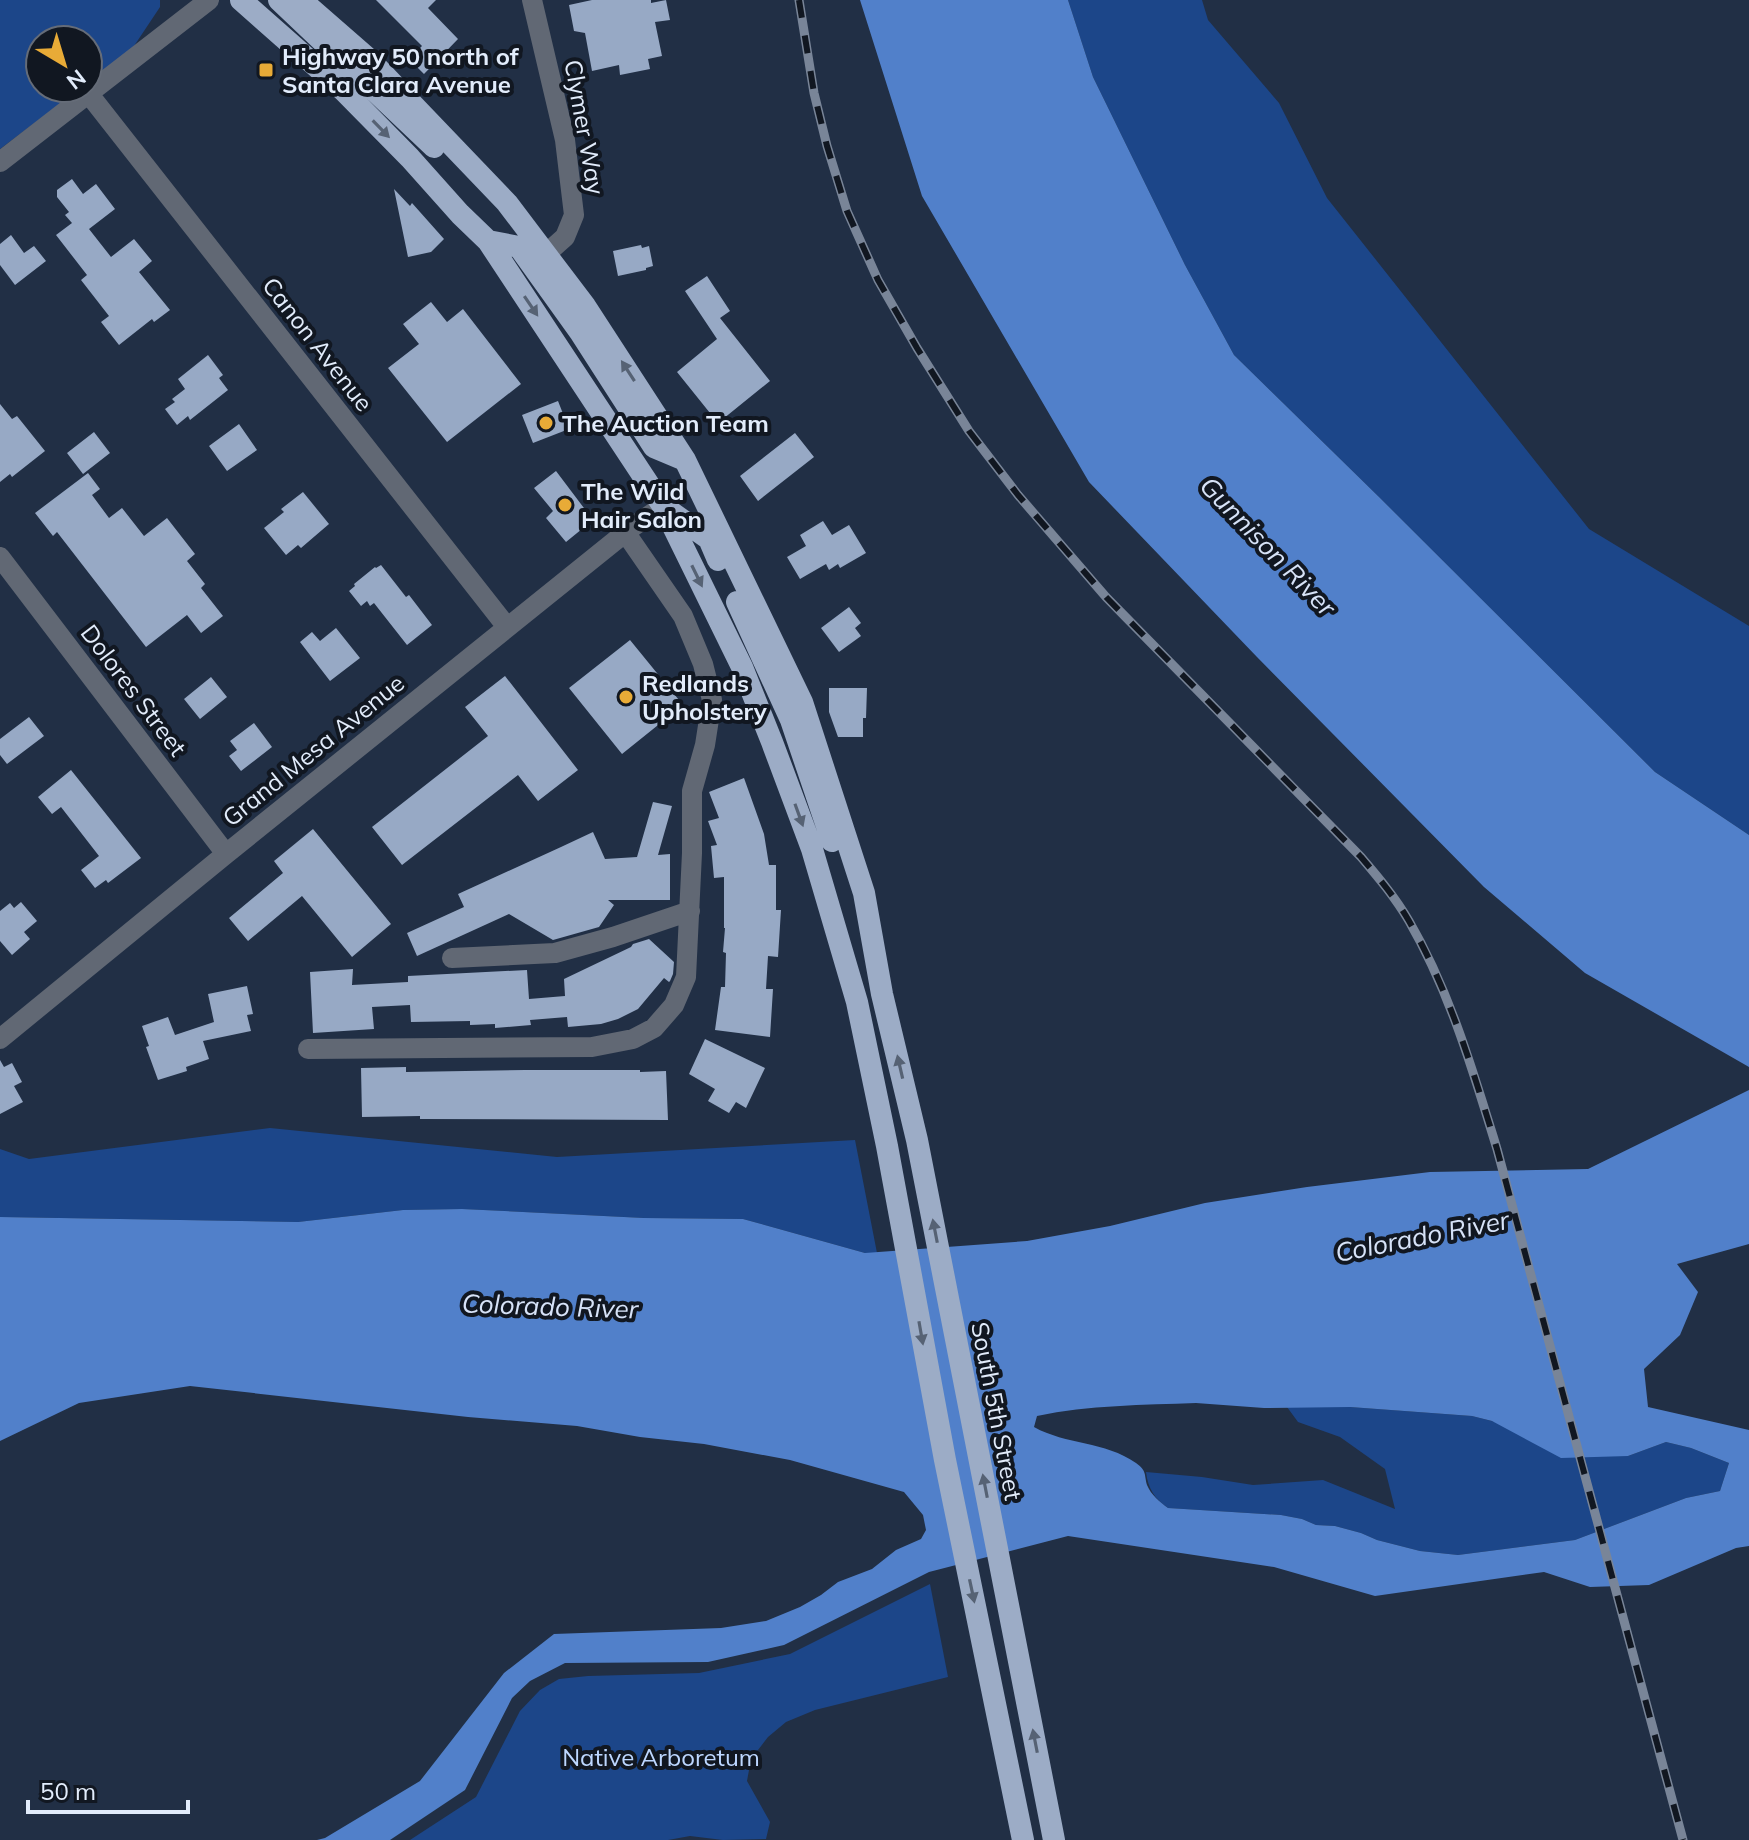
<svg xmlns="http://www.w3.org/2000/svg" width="1749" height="1840" font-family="Mulish,sans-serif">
	<rect width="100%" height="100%" fill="#212f45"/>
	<path fill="#1c4689" d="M 0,0 L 160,0 L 160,7 L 130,52 L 88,83 L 88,40 L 40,40 L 40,88 L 81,88 L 0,149 Z
		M 1068,0 L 1202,0 L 1208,20 L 1279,103 L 1327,198 L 1589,529 L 1749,626 L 1749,835 L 1655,772 L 1378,496 L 1234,355 L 1185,265 L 1093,77 Z
		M 270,1128 L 557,1157 L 855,1140 L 877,1253 L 865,1253 L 743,1219 L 644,1218 L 462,1209 L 403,1210 L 298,1222 L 0,1217 L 0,1149 L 29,1159 Z
		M 1300,1406 L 1350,1407 L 1472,1416 L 1628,1456 L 1666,1442 L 1691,1448 L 1729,1463 L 1720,1491 L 1686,1498 L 1575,1540 L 1458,1555 L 1420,1551 L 1377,1540 L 1361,1533 L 1335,1526 L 1316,1525 L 1302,1519 L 1281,1515 L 1168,1508 C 1155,1499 1148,1489 1146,1472 L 1202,1477 L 1253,1485 L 1323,1480 L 1395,1509 L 1385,1469 L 1340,1437 L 1298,1422 L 1287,1407 Z
		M 930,1584 L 948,1677 L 815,1710 L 786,1722 L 768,1737 L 751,1759 L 747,1781 L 770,1822 L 766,1839 L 723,1840 L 690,1836 L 668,1840 L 410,1840 L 476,1797 L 520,1711 L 540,1690 L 559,1679 L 588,1676 L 699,1673 L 790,1654 Z"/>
	<path fill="#5180ca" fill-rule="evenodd" d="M 860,0 L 1068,0 L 1093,77 L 1185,265 L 1234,355 L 1378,496 L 1655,772 L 1749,835 L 1749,1067 L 1585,973 L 1484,887 L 1257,657 L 1089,482 L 922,196 Z
		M 1749,1090 L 1749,1244 L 1677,1264 L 1698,1292 L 1680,1335 L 1644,1369 L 1648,1407 L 1749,1430 L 1749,1546 L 1736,1548 L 1649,1585 L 1590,1587 L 1544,1572 L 1375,1596 L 1274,1567 L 1068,1536 L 929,1572 L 784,1645 L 708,1662 L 565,1663 L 530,1681 L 512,1698 L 465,1790 L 390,1840 L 317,1840 L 325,1838 L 420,1781 L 504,1673 L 554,1634 L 721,1628 L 766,1621 L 800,1607 L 821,1595 L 838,1582 L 872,1569 L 896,1550 L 921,1539 L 926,1530 L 923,1515 L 904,1492 L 790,1460 L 704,1444 L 640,1437 L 577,1426 L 468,1417 L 190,1386 L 79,1403 L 0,1441 L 0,1217 L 298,1222 L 403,1210 L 462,1209 L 644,1218 L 743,1219 L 865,1253 L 1027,1241 L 1110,1226 L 1205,1203 L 1307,1187 L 1430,1172 L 1588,1169 ZM 1196,1403 L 1264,1408 L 1350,1407 L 1472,1416 L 1492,1421 L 1561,1458 L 1628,1456 L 1666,1442 L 1691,1448 L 1729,1463 L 1720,1491 L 1686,1498 L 1575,1540 L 1458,1555 L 1420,1551 L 1377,1540 L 1361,1533 L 1335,1526 L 1316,1525 L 1302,1519 L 1281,1515 L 1168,1508 C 1160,1502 1151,1495 1147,1485 C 1144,1474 1147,1471 1136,1463 C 1105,1441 1066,1445 1034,1427 L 1037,1416 C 1089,1405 1143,1405 1196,1403 Z"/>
	<path fill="#97a9c5" d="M 376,0 L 436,0 L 428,8 L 458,39 L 424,74 L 409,59 L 422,46 Z
		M 592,0 L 651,0 L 651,3 L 666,0 L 670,20 L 655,22 L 662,56 L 648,59 L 650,69 L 620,75 L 619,65 L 592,71 L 585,33 L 574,31 L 569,5 Z
		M 72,179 L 83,194 L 96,184 L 115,209 L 89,229 L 111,257 L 134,239 L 152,261 L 139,272 L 170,310 L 154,322 L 152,319 L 119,345 L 101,322 L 109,316 L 81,280 L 87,275 L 56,235 L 72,223 L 65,215 L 69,212 L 57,197 L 57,190 Z
		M 394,189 L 410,206 L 412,203 L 444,239 L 431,252 L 408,257 Z
		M 11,235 L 24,253 L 34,246 L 46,261 L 15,285 L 0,265 L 0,244 Z
		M 641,245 L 642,248 L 649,246 L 653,266 L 646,268 L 646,270 L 618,276 L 613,251 Z
		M 707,276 L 730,311 L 720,318 L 770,381 L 718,423 L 677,372 L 717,339 L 685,291 Z
		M 431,302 L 447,322 L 463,309 L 521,384 L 447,442 L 388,368 L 419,344 L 403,324 Z
		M 208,355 L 223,375 L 219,378 L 228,390 L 190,420 L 188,416 L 177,425 L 165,409 L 175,402 L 172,399 L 185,389 L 178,379 Z
		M 558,401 L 569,429 L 533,443 L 522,415 Z
		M 0,404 L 12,419 L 17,416 L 45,451 L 12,477 L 10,474 L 0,482 Z
		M 239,424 L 257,450 L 227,471 L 209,446 Z
		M 94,432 L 110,453 L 83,474 L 67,453 Z
		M 795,433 L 814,457 L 758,501 L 740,476 Z
		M 556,471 L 593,520 L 566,542 L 546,518 L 553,511 L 534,488 Z
		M 88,473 L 100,489 L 92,495 L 109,518 L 122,508 L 144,536 L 167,518 L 195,554 L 187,561 L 205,584 L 201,588 L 223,616 L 201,633 L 187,615 L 146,647 L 57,532 L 53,536 L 35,513 Z
		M 303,492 L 329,524 L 301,548 L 298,545 L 286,555 L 264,528 L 284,512 L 281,509 Z
		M 823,521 L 832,535 L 849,525 L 866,553 L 840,568 L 838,564 L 829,570 L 826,564 L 800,579 L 787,557 L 806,546 L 800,535 Z
		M 381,565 L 406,597 L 409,595 L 432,625 L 407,645 L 374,603 L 370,606 L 367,601 L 361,606 L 349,591 L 355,586 L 354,584 L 375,567 L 376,568 Z
		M 849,607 L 861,623 L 855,628 L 861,636 L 839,652 L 821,628 Z
		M 336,628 L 360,658 L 330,681 L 300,642 L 312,632 L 320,641 Z
		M 630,640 L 683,705 L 622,754 L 569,688 Z
		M 505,676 L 578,770 L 538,801 L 518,775 L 402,865 L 372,827 L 488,736 L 465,707 Z
		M 211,677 L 227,697 L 200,719 L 184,699 Z
		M 829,688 L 867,688 L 866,718 L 863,718 L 863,737 L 838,737 L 829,712 Z
		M 29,717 L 44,736 L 7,764 L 0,755 L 0,739 Z
		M 254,723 L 272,747 L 241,771 L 229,756 L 237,750 L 230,741 Z
		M 71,770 L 141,858 L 108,883 L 106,880 L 95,888 L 81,870 L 99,856 L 61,807 L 52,814 L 38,797 Z
		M 744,778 L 764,834 L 769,865 L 776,865 L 776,910 L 781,910 L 778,957 L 768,956 L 766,989 L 773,989 L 770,1037 L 715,1030 L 721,987 L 725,987 L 726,953 L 723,952 L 725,928 L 724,928 L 724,877 L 714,878 L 711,846 L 717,845 L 708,821 L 719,818 L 709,792 Z
		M 653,802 L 672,806 L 658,855 L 670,854 L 670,900 L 608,900 L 614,905 L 599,927 L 553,940 L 509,914 L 417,956 L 407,933 L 464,907 L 458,894 L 561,847 L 593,832 L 605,859 L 637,857 Z
		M 313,829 L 391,924 L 352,957 L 302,896 L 248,941 L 229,918 L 283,873 L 274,861 Z
		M 21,902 L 37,921 L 24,932 L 30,939 L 12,955 L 0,941 L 0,911 L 10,903 L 14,908 Z
		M 649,939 L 674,962 L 673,974 L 670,981 L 669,982 L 664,978 L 638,1009 L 618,1019 L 601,1024 L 568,1027 L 567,1017 L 530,1020 L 531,1025 L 495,1028 L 495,1024 L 470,1025 L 470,1021 L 411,1022 L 410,1005 L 372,1007 L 374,1029 L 313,1033 L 310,972 L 353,969 L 352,985 L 408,982 L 408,976 L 527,970 L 529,999 L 565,996 L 564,979 L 631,947 L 633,944 Z
		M 247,986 L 253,1014 L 247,1015 L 251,1031 L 203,1041 L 209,1059 L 186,1067 L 187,1071 L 158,1080 L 146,1047 L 149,1046 L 142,1026 L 168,1017 L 175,1035 L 214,1022 L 208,994 Z
		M 705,1039 L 765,1068 L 746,1108 L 736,1102 L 729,1113 L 708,1101 L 715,1089 L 689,1074 Z
		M 0,1060 L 4,1067 L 12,1063 L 22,1082 L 14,1086 L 23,1102 L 0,1114 Z
		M 406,1067 L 406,1072 L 525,1070 L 640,1070 L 640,1072 L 666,1071 L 668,1120 L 420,1119 L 420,1116 L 362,1117 L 361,1068 Z"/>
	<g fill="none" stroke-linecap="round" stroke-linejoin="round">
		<path stroke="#616874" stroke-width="20" d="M 532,0 L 565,140 L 574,215 L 565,237 L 546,254
			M 88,93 L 507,627
			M 0,162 L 209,0
			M 0,557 L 226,854
			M 452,958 L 555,953 L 613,937 L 690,911
			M 0,1039 L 226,854 L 631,528 L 663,506
			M 308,1049 L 592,1047 L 633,1039 L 654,1028 L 674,1005 L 686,977 L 692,853 L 692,791 L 705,745 L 712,700 L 703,664 L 683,616 L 625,532"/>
		<path stroke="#9cacc6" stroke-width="22" d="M 241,0 L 344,91 L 410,158 L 460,214 L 488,241 L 663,506 L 742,667 L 772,742 L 812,849 L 857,1002 L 887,1146 L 945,1460 L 1023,1840
			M 279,0 L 434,147
			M 301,0 L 371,61 L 507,203 L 585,306 L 685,460 L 802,702 L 864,893 L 882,994 L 917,1140 L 1054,1840
			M 488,241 L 519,247 L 580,332 L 654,447 L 685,460
			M 664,507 L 709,539 L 718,560
			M 737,602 L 791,720 L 832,841"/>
		<defs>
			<path id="rail" d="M 799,0 L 814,93 L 827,146 L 847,211 L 878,280 L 917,348 L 969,431 L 1018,495 L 1106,597 L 1361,857 C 1378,877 1395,897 1409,921 C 1450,992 1473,1071 1497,1149 L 1683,1840"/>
		</defs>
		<use href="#rail" stroke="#798598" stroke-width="9"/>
		<use href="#rail" stroke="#111721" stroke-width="6" stroke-dasharray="18" stroke-linecap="butt"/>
	</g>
	<defs><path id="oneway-solid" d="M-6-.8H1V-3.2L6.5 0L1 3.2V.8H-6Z" transform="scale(2)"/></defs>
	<g fill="#566274">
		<use href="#oneway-solid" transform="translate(381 129) rotate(46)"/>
		<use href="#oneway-solid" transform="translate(531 306) rotate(56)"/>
		<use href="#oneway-solid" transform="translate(628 371) rotate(-123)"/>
		<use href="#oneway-solid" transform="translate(697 576) rotate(64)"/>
		<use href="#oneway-solid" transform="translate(799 815) rotate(70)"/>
		<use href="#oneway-solid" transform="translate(900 1067) rotate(-103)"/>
		<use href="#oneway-solid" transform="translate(935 1231) rotate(-101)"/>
		<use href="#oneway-solid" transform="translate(921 1333) rotate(80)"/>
		<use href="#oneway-solid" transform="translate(985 1486) rotate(-101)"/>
		<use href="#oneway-solid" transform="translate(972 1591) rotate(78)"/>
		<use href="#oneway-solid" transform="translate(1035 1741) rotate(-101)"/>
	</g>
	<g fill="#e8ab37" stroke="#111721" stroke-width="3">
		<rect x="258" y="62" width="16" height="16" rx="4"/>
		<circle cx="546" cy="423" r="8"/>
		<circle cx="565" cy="505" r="8"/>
		<circle cx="626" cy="697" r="8"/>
	</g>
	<g text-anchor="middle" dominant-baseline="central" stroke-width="8" stroke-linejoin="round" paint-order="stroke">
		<g font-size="24" font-weight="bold" fill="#e2ecfb" stroke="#111721" text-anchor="start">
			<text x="282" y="56">Highway 50 north of<tspan x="282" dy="28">Santa Clara Avenue</tspan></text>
			<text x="562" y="423">The Auction Team</text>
			<text x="581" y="491">The Wild<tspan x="581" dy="28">Hair Salon</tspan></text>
			<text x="642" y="683">Redlands<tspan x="642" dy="28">Upholstery</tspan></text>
		</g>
		<g font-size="24" fill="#e2ecfb" stroke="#111721">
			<text transform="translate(585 127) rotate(80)">Clymer Way</text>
			<text transform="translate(318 344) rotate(52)">Canon Avenue</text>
			<text transform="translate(134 690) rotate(53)">Dolores Street</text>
			<text transform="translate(313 750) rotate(-39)">Grand Mesa Avenue</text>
			<text transform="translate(997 1411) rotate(79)">South 5th Street</text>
		</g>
		<g font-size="24" fill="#bdd7ff" stroke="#111721">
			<text x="661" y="1757">Native Arboretum</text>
		</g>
		<g font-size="26" font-style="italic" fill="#d7e3f8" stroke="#111721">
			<text transform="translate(1268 546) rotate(46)">Gunnison River</text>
			<text transform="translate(1422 1236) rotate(-11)">Colorado River</text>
			<text transform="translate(550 1306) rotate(2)">Colorado River</text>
		</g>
	</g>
	<g transform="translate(64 64) rotate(142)"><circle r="38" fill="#111721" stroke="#656c78" stroke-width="2"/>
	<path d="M0-6L14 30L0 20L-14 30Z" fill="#e8ab37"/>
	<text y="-12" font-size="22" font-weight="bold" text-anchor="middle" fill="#e2ecfb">N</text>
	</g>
	<path d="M28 1800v12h160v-12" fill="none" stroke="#e2ecfb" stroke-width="4"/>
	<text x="40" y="1800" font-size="24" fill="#e2ecfb" stroke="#111721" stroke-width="6" paint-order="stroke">50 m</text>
</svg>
